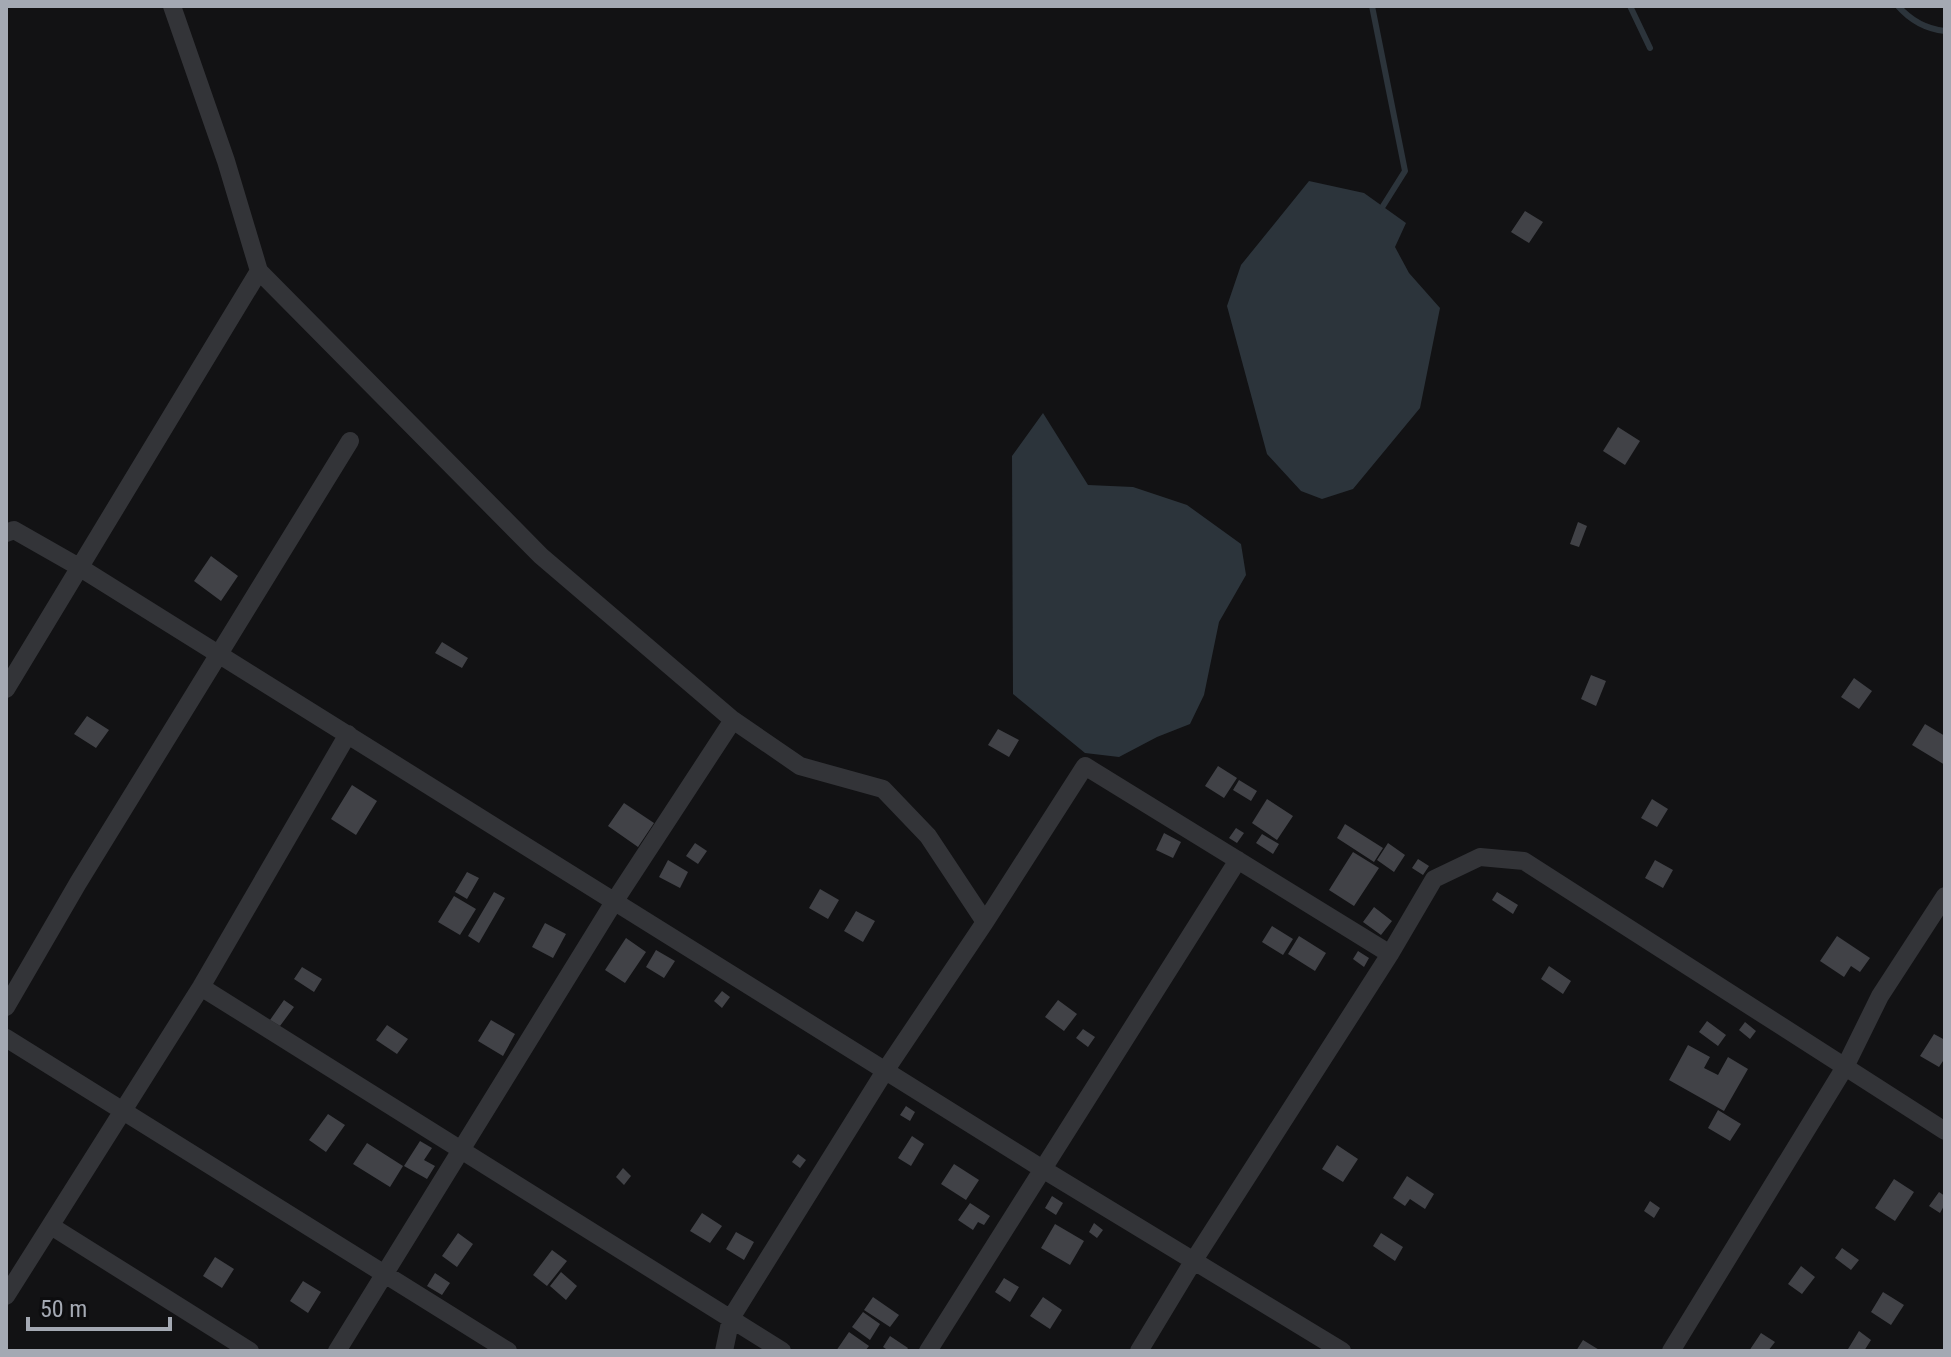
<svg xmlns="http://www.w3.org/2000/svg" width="1951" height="1357" font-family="'Roboto Condensed',sans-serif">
	<rect width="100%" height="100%" fill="#121214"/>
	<path fill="#2c343b" d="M 1309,181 L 1364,193 L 1406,223 L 1395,247 L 1409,273 L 1440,308 L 1420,408 L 1353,489 L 1322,499 L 1301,491 L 1267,454 L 1227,306 L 1241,265 Z
		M 1043,413 L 1088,485 L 1133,487 L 1187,505 L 1241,544 L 1246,575 L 1219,622 L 1204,695 L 1190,724 L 1157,737 L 1119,757 L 1085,753 L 1013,694 L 1012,456 Z"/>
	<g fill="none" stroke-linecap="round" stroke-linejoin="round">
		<path stroke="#2c343b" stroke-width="6" d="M 1372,6 L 1405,171 L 1383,206
			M 1630,6 L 1650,48
			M 1898,6 C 1911,21 1926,29 1945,31"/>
	</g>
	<path fill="#414247" d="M 1525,211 L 1543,222 L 1529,243 L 1511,232 Z
		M 1618,427 L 1640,441 L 1625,465 L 1603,451 Z
		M 1578,522 L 1587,526 L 1579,547 L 1570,544 Z
		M 211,556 L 238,576 L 221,601 L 194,581 Z
		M 442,642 L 468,658 L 462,668 L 435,653 Z
		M 1591,675 L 1606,681 L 1596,706 L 1581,699 Z
		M 1854,678 L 1872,691 L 1859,709 L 1841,697 Z
		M 87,716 L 109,730 L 96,748 L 74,734 Z
		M 1925,724 L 1945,736 L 1945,765 L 1912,745 Z
		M 998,729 L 1019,740 L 1009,757 L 988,745 Z
		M 1218,766 L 1237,778 L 1224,798 L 1205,786 Z
		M 1239,780 L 1257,791 L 1251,801 L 1233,790 Z
		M 352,785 L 377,801 L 356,835 L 331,819 Z
		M 1267,799 L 1293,816 L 1277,840 L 1252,823 Z
		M 1652,799 L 1668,809 L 1657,827 L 1641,818 Z
		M 624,803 L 654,823 L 638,847 L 608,826 Z
		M 1345,824 L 1383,848 L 1374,862 L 1337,838 Z
		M 1236,828 L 1244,833 L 1237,843 L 1229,838 Z
		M 1164,833 L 1181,842 L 1173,858 L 1156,850 Z
		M 1262,834 L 1279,844 L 1273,854 L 1256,843 Z
		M 695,843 L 707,851 L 698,864 L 686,856 Z
		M 1388,843 L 1405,855 L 1394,872 L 1377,860 Z
		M 1353,852 L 1379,868 L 1354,906 L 1329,890 Z
		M 1418,859 L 1429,866 L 1423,875 L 1412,868 Z
		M 668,860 L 688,872 L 680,888 L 659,877 Z
		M 1655,860 L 1673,870 L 1663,888 L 1645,878 Z
		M 467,872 L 479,878 L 467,899 L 455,892 Z
		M 820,889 L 839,900 L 828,919 L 809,908 Z
		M 494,892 L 505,898 L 479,943 L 468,936 Z
		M 1497,892 L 1518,905 L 1513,914 L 1492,900 Z
		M 454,896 L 476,909 L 460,935 L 438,922 Z
		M 1374,907 L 1392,921 L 1381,935 L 1363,922 Z
		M 856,911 L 875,921 L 863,942 L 844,931 Z
		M 545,923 L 566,934 L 553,958 L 532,947 Z
		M 1272,926 L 1293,939 L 1283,955 L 1262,942 Z
		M 1299,936 L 1326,953 L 1315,971 L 1288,954 Z
		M 1837,936 L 1870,958 L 1860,972 L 1851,966 L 1844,977 L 1820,961 Z
		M 626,938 L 646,952 L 625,983 L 605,970 Z
		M 656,950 L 675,961 L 664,978 L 646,967 Z
		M 1358,951 L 1369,958 L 1364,967 L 1353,959 Z
		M 1549,966 L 1571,981 L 1563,994 L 1541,979 Z
		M 302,967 L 322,979 L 314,992 L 294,979 Z
		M 722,991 L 730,997 L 722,1008 L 714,1001 Z
		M 284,1000 L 294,1007 L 280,1026 L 270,1020 Z
		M 1058,1000 L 1077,1014 L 1064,1031 L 1045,1017 Z
		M 491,1020 L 515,1034 L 503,1056 L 478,1041 Z
		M 1707,1021 L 1726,1035 L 1718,1046 L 1699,1032 Z
		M 1745,1022 L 1756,1031 L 1750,1039 L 1739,1030 Z
		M 387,1025 L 408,1039 L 397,1054 L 376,1040 Z
		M 1083,1029 L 1095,1037 L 1088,1047 L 1076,1038 Z
		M 1934,1034 L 1945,1040 L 1945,1058 L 1939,1067 L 1920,1056 Z
		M 1688,1045 L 1710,1057 L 1704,1068 L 1718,1075 L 1728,1057 L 1748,1069 L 1724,1111 L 1669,1080 Z
		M 906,1106 L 915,1112 L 910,1121 L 900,1115 Z
		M 1718,1110 L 1741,1124 L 1730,1141 L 1708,1128 Z
		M 328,1114 L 345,1125 L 326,1152 L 309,1140 Z
		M 912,1136 L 924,1144 L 911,1166 L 898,1158 Z
		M 420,1141 L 432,1148 L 424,1160 L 435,1166 L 427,1179 L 404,1166 Z
		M 367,1143 L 403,1166 L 390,1187 L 353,1164 Z
		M 1337,1145 L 1358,1159 L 1343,1182 L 1322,1169 Z
		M 798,1154 L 806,1160 L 800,1168 L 792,1162 Z
		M 954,1164 L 979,1180 L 966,1200 L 941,1184 Z
		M 623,1168 L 631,1176 L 624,1185 L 616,1177 Z
		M 1407,1176 L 1434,1194 L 1425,1209 L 1410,1199 L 1405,1206 L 1393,1198 Z
		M 1894,1179 L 1914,1192 L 1895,1221 L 1875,1208 Z
		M 1939,1192 L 1945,1196 L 1945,1204 L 1940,1213 L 1929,1206 Z
		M 1052,1196 L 1063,1203 L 1056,1215 L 1045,1208 Z
		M 1650,1201 L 1660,1208 L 1654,1218 L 1644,1211 Z
		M 970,1203 L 990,1216 L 984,1225 L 978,1222 L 973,1230 L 958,1220 Z
		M 702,1213 L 722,1226 L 710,1243 L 690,1231 Z
		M 1094,1223 L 1103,1230 L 1097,1238 L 1089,1232 Z
		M 1055,1224 L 1084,1241 L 1070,1265 L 1041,1248 Z
		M 736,1232 L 754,1242 L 744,1260 L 726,1249 Z
		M 458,1233 L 473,1244 L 457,1267 L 442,1256 Z
		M 1381,1233 L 1403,1247 L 1395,1261 L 1373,1246 Z
		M 1842,1248 L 1859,1260 L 1851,1270 L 1835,1258 Z
		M 552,1250 L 567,1261 L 547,1286 L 533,1275 Z
		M 215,1257 L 234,1269 L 222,1288 L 203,1276 Z
		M 1801,1266 L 1815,1277 L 1802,1294 L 1788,1284 Z
		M 561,1272 L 577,1286 L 566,1300 L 550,1286 Z
		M 435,1273 L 450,1283 L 442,1295 L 427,1286 Z
		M 1004,1278 L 1019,1287 L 1010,1302 L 995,1292 Z
		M 303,1281 L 321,1292 L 308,1313 L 290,1301 Z
		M 1883,1292 L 1904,1305 L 1891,1325 L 1871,1312 Z
		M 873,1297 L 899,1315 L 890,1327 L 864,1310 Z
		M 1043,1297 L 1062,1310 L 1050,1329 L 1030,1316 Z
		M 863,1312 L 880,1324 L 870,1340 L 852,1327 Z
		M 1859,1331 L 1871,1340 L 1864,1351 L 1851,1351 L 1848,1349 Z
		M 849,1332 L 869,1346 L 865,1351 L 836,1351 Z
		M 1761,1333 L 1775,1342 L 1768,1351 L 1749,1351 Z
		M 890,1336 L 908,1348 L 906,1351 L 889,1351 L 883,1347 Z
		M 1583,1340 L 1601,1351 L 1576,1351 Z"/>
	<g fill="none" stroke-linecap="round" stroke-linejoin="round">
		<path stroke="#333438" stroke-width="18" d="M 172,6 L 226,161 L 259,271 L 541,556 L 733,720 L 800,766 L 883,789 L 928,836 L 985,922
			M 6,533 L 14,530 L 79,567 L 1041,1168 L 1342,1351
			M 6,689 L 259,271
			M 201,987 L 782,1351
			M 6,1007 L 78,883 L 350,441
			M 6,1038 L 508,1351
			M 51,1226 L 250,1351
			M 6,1296 L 201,987 L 348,734
			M 337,1351 L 614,902 L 733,720
			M 724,1351 L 731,1318 L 885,1071 L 985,922 L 1085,766 L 1390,954
			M 928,1351 L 1238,860
			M 1139,1351 L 1194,1260 L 1390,954 L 1434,879 L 1480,857 L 1524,861 L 1945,1131
			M 1671,1351 L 1845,1067 L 1880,996 L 1945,896"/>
	</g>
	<rect width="1951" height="1357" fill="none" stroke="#a4a9b3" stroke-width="16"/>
	<path d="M28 1317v12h142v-12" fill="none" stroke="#a4a9b3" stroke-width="4"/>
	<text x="40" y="1317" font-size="24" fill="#a4a9b3" stroke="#0d0d0f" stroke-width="6" paint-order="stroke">50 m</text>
</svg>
